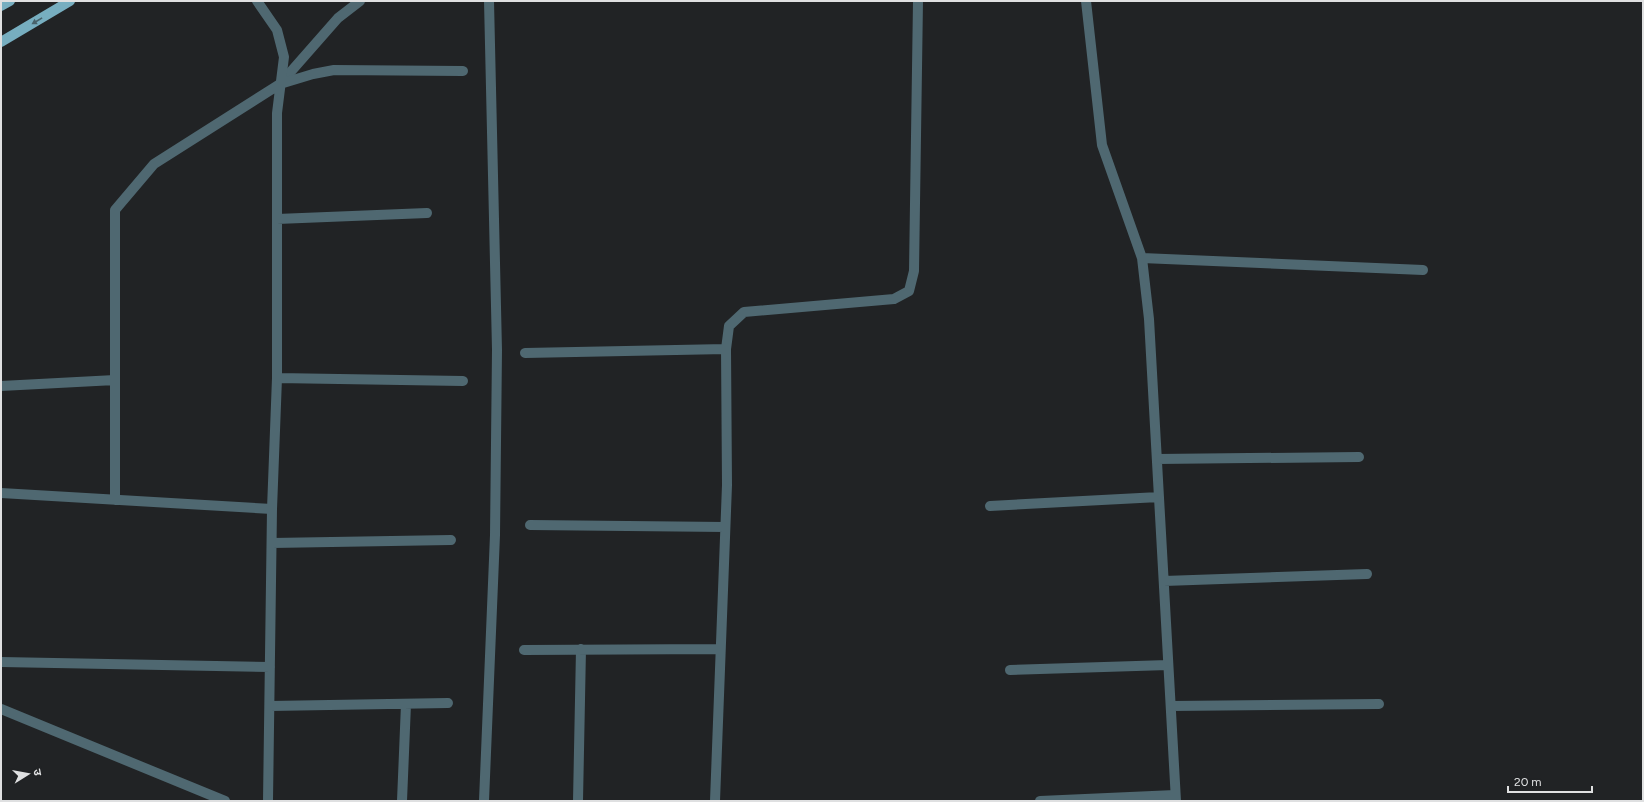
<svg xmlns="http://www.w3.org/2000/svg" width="1644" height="802" font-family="Figtree,'Noto Sans Devanagari',sans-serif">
	<rect width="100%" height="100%" fill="#212325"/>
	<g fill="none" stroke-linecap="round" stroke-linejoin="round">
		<path stroke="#4f6871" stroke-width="10" d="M 280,84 L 338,18 L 360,1"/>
		<path stroke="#4f6871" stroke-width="10" d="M 257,1 L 277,30 L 284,57 L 277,113 L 277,378 L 272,509 L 268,801
			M 1086,1 L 1102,145 L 1142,258 L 1149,319 L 1176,801
			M 277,219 L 427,213
			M 1142,258 L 1423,270
			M 525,353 L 726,349
			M 277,378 L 463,381
			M 1,386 L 115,380
			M 1157,459 L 1359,457
			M 1,493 L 272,509
			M 115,500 L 115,210 L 154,164 L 280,84 L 313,74 L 334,70 L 463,71
			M 990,506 L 1159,497
			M 530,525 L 725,527
			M 272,543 L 451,540
			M 1164,581 L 1367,574
			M 524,650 L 720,649
			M 1,662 L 270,667
			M 1010,670 L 1168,665
			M 270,706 L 448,703
			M 1171,706 L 1379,704
			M 1,709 L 225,801
			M 402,801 L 406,704
			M 484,801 L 495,535 L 497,350 L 489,1
			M 578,801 L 581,649
			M 715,801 L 727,485 L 726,349 L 729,326 L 744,312 L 894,299 L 909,291 L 914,271 L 918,1
			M 1040,801 L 1175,795"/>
		<path stroke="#77aec0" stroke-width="10" d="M 1,6 L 10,1
			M 1,42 L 70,1"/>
	</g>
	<defs><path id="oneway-solid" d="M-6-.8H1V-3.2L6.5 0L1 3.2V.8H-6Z"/></defs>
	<use fill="#48626b" href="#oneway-solid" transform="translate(37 21) rotate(149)"/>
	<rect width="1644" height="802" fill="none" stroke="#dfe0e1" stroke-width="4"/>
	<g transform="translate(28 774) rotate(79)" stroke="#212325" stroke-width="3" paint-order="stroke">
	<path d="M0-3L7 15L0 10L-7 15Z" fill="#dfe0e1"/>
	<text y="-6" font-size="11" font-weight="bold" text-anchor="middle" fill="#dfe0e1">उ</text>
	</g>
	<path d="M1508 786v6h84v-6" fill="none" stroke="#dfe0e1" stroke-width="2"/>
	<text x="1514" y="786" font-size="12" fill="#dfe0e1" stroke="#212325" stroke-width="3" paint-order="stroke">20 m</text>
</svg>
